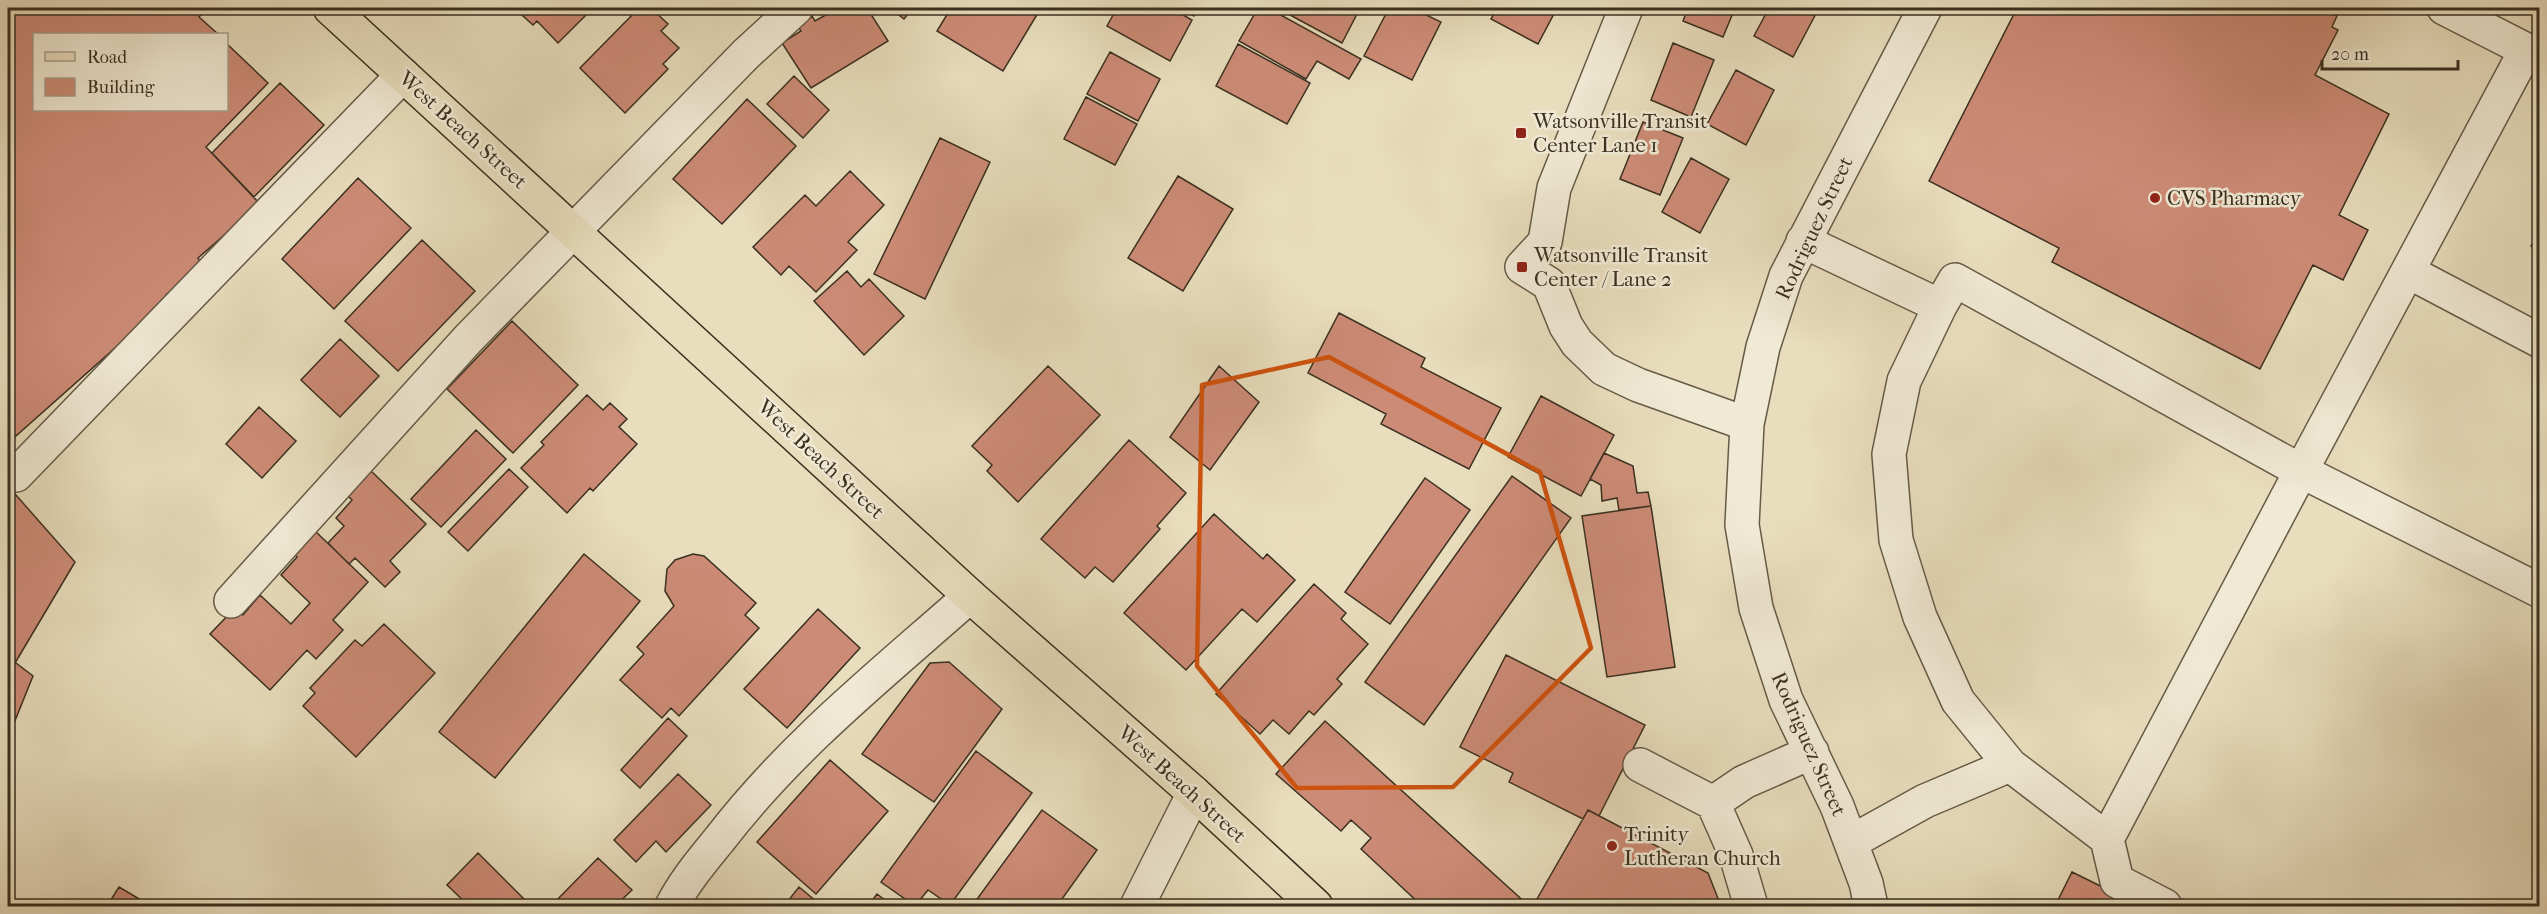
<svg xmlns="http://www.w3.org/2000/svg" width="2547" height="914" font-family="'IM FELL French Canon',serif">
	<rect width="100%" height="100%" fill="#e8ddbd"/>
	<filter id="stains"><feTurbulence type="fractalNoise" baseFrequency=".00333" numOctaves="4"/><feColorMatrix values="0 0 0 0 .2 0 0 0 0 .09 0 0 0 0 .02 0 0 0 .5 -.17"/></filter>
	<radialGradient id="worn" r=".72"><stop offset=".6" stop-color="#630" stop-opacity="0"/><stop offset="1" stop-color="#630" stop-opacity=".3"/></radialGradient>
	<path fill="#cc8b76" stroke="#3b3020" stroke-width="1.5" d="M 8,8 L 207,8 L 199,17 L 218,34 L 34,34 L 34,110 L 226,110 L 226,43 L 268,83 L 206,147 L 260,204 L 198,258 L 203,265 L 166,295 L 169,300 L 8,443 Z
		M 514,8 L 593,8 L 558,43 L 537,21 L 533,25 Z
		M 639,8 L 651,8 L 668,24 L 661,31 L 679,48 L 663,64 L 668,69 L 625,113 L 580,68 Z
		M 838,8 L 847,8 L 850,13 L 859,8 L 867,8 L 888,41 L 811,88 L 782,43 L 801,31 L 797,25 L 812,16 L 815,21 Z
		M 890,8 L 913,8 L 904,19 Z
		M 951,8 L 1041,8 L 1003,71 L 937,31 Z
		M 1117,8 L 1171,8 L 1192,20 L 1170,61 L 1107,26 Z
		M 1178,8 L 1198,8 L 1194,16 Z
		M 1258,8 L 1268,8 L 1361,59 L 1349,79 L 1317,61 L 1306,79 L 1239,41 Z
		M 1277,8 L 1349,8 L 1358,12 L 1342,43 Z
		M 1389,8 L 1412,8 L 1441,22 L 1412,80 L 1364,56 Z
		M 1497,8 L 1557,8 L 1538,44 L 1491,19 Z
		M 1688,8 L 1735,8 L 1723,37 L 1683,21 Z
		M 1769,8 L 1819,8 L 1793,57 L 1754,36 Z
		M 2017,8 L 2319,8 L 2337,16 L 2332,27 L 2338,30 L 2315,75 L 2389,114 L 2339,215 L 2368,230 L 2343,280 L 2313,265 L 2260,369 L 2052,262 L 2059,248 L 1929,181 Z
		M 1673,43 L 1714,60 L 1691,117 L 1651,100 Z
		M 1238,44 L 1310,83 L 1287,124 L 1216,86 Z
		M 1110,52 L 1160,79 L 1138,121 L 1087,94 Z
		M 1736,70 L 1774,90 L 1746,145 L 1707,124 Z
		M 794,76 L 829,110 L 803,138 L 767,104 Z
		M 280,83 L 324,125 L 254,197 L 212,153 Z
		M 1086,97 L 1137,124 L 1115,165 L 1064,139 Z
		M 747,99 L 796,146 L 722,224 L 673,179 Z
		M 1643,122 L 1683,138 L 1660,195 L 1620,179 Z
		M 940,138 L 990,162 L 925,299 L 874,274 Z
		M 1691,158 L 1729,179 L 1700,233 L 1662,212 Z
		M 850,171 L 884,205 L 848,242 L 857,250 L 816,292 L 789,266 L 781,275 L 753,247 L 805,195 L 816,206 Z
		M 1178,176 L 1233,209 L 1183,291 L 1128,258 Z
		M 358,178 L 411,228 L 334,309 L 282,259 Z
		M 2540,230 L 2540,251 L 2531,246 Z
		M 422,240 L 475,291 L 398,371 L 345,321 Z
		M 847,271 L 861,287 L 869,279 L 904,316 L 864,355 L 814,301 Z
		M 1339,313 L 1425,358 L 1421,367 L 1501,408 L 1469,469 L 1381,424 L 1386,414 L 1308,373 Z
		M 512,321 L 578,385 L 513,453 L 447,389 Z
		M 340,339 L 379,376 L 340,417 L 301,380 Z
		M 1048,366 L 1100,415 L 1018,502 L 987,471 L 992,465 L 972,446 Z
		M 1219,366 L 1259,402 L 1210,470 L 1170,437 Z
		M 587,395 L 603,410 L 610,403 L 627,419 L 619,427 L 637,444 L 593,491 L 590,488 L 567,513 L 521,468 L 544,445 L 541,442 Z
		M 1541,396 L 1614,435 L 1581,496 L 1508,457 Z
		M 259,407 L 296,441 L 262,478 L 226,444 Z
		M 476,430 L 506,459 L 441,527 L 411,499 Z
		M 1129,440 L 1186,493 L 1157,526 L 1160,529 L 1113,582 L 1095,567 L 1085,578 L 1041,539 Z
		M 1604,453 L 1633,466 L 1637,493 L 1648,492 L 1651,506 L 1619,510 L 1617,498 L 1602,501 L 1601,485 L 1590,479 Z
		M 369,469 L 426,524 L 390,561 L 400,572 L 385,587 L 355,558 L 349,564 L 328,543 L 344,526 L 336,518 L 352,500 L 345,493 Z
		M 509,469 L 528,487 L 468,551 L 448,532 Z
		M 1512,476 L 1571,518 L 1424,725 L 1365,682 Z
		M 1425,478 L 1470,510 L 1390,624 L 1345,592 Z
		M 8,486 L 75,562 L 15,663 L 8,657 Z
		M 1651,506 L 1675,667 L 1607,677 L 1582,516 Z
		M 1214,514 L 1263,559 L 1267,554 L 1295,580 L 1257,622 L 1242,609 L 1186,670 L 1124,613 Z
		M 312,528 L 368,582 L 333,620 L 343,630 L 316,659 L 307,650 L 270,690 L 210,634 L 235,608 L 243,615 L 260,595 L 291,624 L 310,603 L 281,575 L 297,557 L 291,551 Z
		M 584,554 L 640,601 L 495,778 L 439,732 Z
		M 693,554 L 704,556 L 756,603 L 745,615 L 759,628 L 679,716 L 671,708 L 662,718 L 620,680 L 644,654 L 637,647 L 674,606 L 665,591 L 667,569 L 675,560 Z
		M 1314,584 L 1346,613 L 1341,619 L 1368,644 L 1337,679 L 1342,684 L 1314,715 L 1309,711 L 1289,734 L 1273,720 L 1260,734 L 1216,694 Z
		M 818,609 L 860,648 L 787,728 L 744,689 Z
		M 384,624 L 435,673 L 356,757 L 303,706 L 315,693 L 310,688 L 355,640 L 362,646 Z
		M 1506,655 L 1645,725 L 1599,816 L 1588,810 L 1583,819 L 1509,782 L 1513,773 L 1460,747 Z
		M 8,657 L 33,676 L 8,738 Z
		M 949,662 L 1002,709 L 934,802 L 862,754 L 930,663 Z
		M 668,718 L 687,736 L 640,788 L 621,770 Z
		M 1325,721 L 1529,906 L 1422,906 L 1361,849 L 1371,838 L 1351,820 L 1341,831 L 1276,774 Z
		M 976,751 L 1032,793 L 950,905 L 928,890 L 915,906 L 881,882 Z
		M 830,760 L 888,811 L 816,894 L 757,842 Z
		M 678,774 L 711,805 L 666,852 L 656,841 L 636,862 L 614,840 Z
		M 1042,810 L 1097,850 L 1057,906 L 972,906 Z
		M 1588,810 L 1708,873 L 1721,906 L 1533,906 Z
		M 478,853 L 526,901 L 521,906 L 469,906 L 447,885 Z
		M 598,858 L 632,890 L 615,906 L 551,906 Z
		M 2072,872 L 2141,906 L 2055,906 Z
		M 119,887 L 151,906 L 107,906 Z
		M 799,887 L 822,906 L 784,906 Z
		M 877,894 L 893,906 L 868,906 Z"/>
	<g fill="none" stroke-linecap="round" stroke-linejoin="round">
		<defs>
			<path id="minor" d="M 1626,8 L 1554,188 L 1545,242 L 1522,267 L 1549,284 L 1566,326 L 1577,343 L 1604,369 L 1638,385 L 1747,424
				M 2444,8 L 2540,57
				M 2526,50 L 2301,471 L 2540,591
				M 1803,241 L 1940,306 L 1904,381 L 1889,454 L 1896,540 L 1920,617 L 1958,701 L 2010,765 L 1925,801 L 1851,842
				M 2409,272 L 2540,341
				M 1940,306 L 1955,280 L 2301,471 L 2107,839 L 2010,765
				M 16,475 L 403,75
				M 231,601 L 468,339 L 746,54 L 796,8
				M 1640,765 L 1713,803 L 1744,782 L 1812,752
				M 1713,803 L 1736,855 L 1751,906
				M 2107,839 L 2117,881 L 2165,906
				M 672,906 C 684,882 702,861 719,840 C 791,746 882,674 970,596
				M 1137,906 L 1194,793
				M 1871,906 L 1866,883 L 1837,806 L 1786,700 L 1756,608 L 1742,525 L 1747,424 L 1763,347 L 1786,276 L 1925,8"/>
			<path id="major" d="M 330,8 L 970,596 L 1194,793 L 1316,906"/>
		</defs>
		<use href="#minor" stroke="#665b47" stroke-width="36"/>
		<use href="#major" stroke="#3b3020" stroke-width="36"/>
		<use href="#minor" stroke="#f0e9d4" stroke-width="33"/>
		<use href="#major" stroke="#e8ddbd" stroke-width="33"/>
	</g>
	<path fill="none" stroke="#ce530f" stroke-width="4.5" stroke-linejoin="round" d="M 1329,357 L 1540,472 L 1591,648 L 1453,787 L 1297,788 L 1197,666 L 1202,385 Z"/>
	<g fill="#8f2418" stroke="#f0e9d4" stroke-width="2">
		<rect x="1515" y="127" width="12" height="12" rx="3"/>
		<circle cx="2155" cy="198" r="6"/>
		<rect x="1516" y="261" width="12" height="12" rx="3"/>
		<circle cx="1612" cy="846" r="6"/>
	</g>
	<g text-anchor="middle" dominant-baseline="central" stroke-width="5" stroke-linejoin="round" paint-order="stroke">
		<g font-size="21" fill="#3b3020" stroke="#f0e9d4" text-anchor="start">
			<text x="1533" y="121">Watsonville Transit<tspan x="1533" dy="24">Center Lane 1</tspan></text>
			<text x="2167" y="198">CVS Pharmacy</text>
			<text x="1534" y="255">Watsonville Transit<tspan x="1534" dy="24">Center / Lane 2</tspan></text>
			<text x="1624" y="834">Trinity<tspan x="1624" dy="24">Lutheran Church</tspan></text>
		</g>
		<g font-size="21" fill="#3b3020" stroke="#f0e9d4">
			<text transform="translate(463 130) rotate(42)">West Beach Street</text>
			<text transform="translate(1814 228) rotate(-65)">Rodriguez Street</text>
			<text transform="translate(821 459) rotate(43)">West Beach Street</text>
			<text transform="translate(1809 744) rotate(66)">Rodriguez Street</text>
			<text transform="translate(1182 784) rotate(42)">West Beach Street</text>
		</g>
	</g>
	<rect width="2547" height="914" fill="none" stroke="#e8ddbd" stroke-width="30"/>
	<rect x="9" y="9" width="2529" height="896" fill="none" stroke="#3b3020" stroke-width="3"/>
	<rect x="15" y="15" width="2517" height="884" fill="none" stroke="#3b3020" stroke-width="1.5"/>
	<rect x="33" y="33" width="195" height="78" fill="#f0e9d4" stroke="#a89f8c" stroke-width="1.5"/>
	<rect x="45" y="52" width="30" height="9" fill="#e8ddbd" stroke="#a89f8c" stroke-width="1.5"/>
	<text x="87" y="63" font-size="18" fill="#3b3020">Road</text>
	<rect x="45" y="78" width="30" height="18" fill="#cc8b76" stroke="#a89f8c" stroke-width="1.5"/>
	<text x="87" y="93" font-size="18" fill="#3b3020">Building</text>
	<path d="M2322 60v9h136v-9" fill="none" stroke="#3b3020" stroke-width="3"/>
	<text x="2331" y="60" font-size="18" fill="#3b3020" stroke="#f0e9d4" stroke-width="4.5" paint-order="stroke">20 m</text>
	<rect width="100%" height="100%" filter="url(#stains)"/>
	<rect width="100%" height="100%" fill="url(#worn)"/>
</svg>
